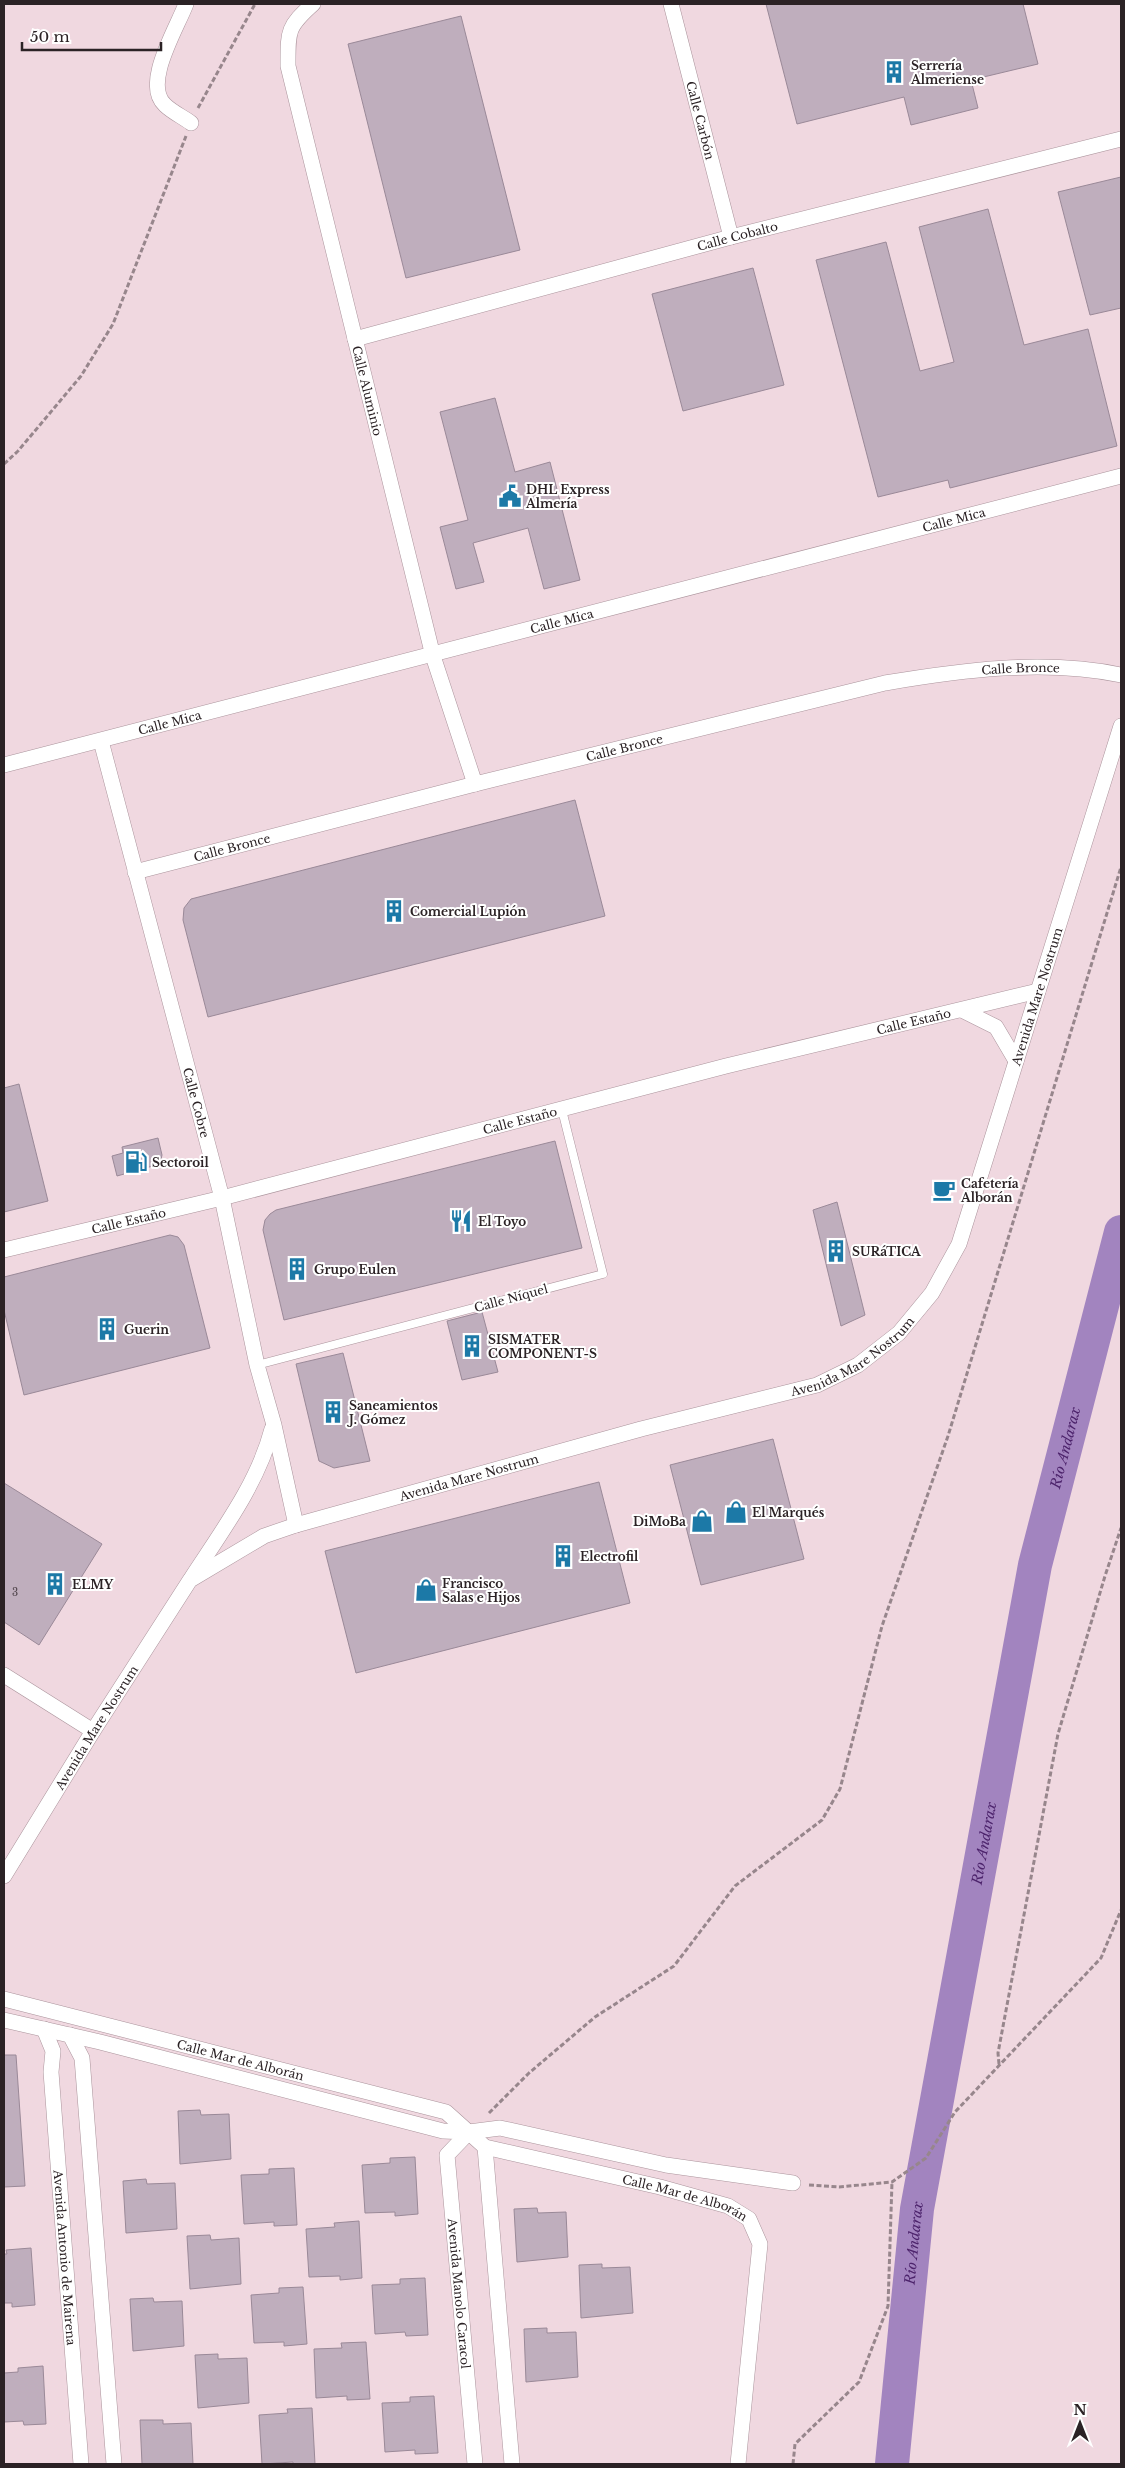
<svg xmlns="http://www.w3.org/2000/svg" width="1125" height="2468" font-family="'Libre Baskerville',serif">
	<rect width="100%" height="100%" fill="#f0d8e0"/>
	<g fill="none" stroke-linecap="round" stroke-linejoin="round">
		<path stroke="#a284bf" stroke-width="34" id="s1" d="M 892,2464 L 917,2209 L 1035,1565 L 1121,1232"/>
	</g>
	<path fill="#bfaebd" stroke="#9a8998" d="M 766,4 L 1023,4 L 1038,64 L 971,80 L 978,108 L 911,125 L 904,97 L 797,124 Z
		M 461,16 L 520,250 L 406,278 L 348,44 Z
		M 1121,177 L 1121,308 L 1090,315 L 1058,192 Z
		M 988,209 L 1024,345 L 1088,329 L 1117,446 L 950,488 L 948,480 L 878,497 L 816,260 L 886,242 L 920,371 L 954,362 L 919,227 Z
		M 753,268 L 784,385 L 683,411 L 652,294 Z
		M 495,398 L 515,472 L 550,462 L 580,580 L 544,589 L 528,528 L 473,543 L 484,582 L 456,589 L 440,527 L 468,520 L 440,412 Z
		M 575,800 L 605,916 L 208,1017 L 183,920 L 184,908 L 191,899 Z
		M 19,1084 L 48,1201 L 4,1212 L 4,1088 Z
		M 158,1138 L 162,1155 L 160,1164 L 117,1176 L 112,1156 L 123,1153 L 122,1147 Z
		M 555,1141 L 582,1248 L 284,1320 L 263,1230 L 265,1220 L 270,1214 L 276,1210 Z
		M 837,1202 L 865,1315 L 841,1326 L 813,1210 Z
		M 170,1235 L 178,1237 L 184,1245 L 210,1348 L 24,1395 L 4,1310 L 4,1277 Z
		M 482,1312 L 498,1372 L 462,1380 L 447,1321 Z
		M 343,1353 L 370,1461 L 334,1468 L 319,1461 L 296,1364 Z
		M 773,1439 L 804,1559 L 701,1585 L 670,1465 Z
		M 599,1482 L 630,1603 L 356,1673 L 325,1551 Z
		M 4,1483 L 102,1544 L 39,1645 L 4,1622 Z
		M 4,2055 L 16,2055 L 25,2186 L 4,2187 Z
		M 200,2110 L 201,2115 L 229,2114 L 231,2159 L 180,2164 L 178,2111 Z
		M 415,2157 L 418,2214 L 395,2216 L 395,2212 L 365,2213 L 362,2165 L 390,2163 L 390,2158 Z
		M 294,2168 L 297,2225 L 274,2226 L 274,2222 L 244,2224 L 241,2175 L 269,2174 L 269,2169 Z
		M 146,2179 L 147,2184 L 175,2183 L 177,2229 L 126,2233 L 123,2181 Z
		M 537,2208 L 538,2213 L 566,2212 L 568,2257 L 517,2262 L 514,2209 Z
		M 359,2221 L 362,2278 L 340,2280 L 340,2276 L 309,2277 L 306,2229 L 335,2227 L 334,2223 Z
		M 210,2235 L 211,2240 L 239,2238 L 241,2284 L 190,2289 L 187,2236 Z
		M 31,2248 L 35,2305 L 12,2307 L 12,2303 L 4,2303 L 4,2254 L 7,2254 L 6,2250 Z
		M 602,2264 L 602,2268 L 630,2267 L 633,2313 L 581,2318 L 579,2265 Z
		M 425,2278 L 428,2335 L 406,2336 L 405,2332 L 375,2334 L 372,2285 L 400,2284 L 400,2279 Z
		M 303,2287 L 307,2344 L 284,2346 L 284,2342 L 254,2343 L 251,2295 L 279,2293 L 279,2288 Z
		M 153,2298 L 154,2302 L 182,2301 L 184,2346 L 133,2351 L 130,2299 Z
		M 547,2328 L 547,2333 L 576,2332 L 578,2377 L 526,2382 L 524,2329 Z
		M 366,2342 L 370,2399 L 347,2400 L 347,2396 L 316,2398 L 314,2349 L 342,2348 L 341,2343 Z
		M 218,2354 L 218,2359 L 247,2358 L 249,2403 L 198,2408 L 195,2355 Z
		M 43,2366 L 46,2424 L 24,2425 L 23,2421 L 4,2422 L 4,2373 L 18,2372 L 18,2368 Z
		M 434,2396 L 438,2453 L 415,2454 L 415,2450 L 385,2452 L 382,2403 L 410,2402 L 410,2397 Z
		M 312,2408 L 315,2464 L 293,2464 L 293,2462 L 262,2464 L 259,2415 L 288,2413 L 287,2409 Z
		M 140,2420 L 163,2420 L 163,2424 L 191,2423 L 193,2464 L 142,2464 Z"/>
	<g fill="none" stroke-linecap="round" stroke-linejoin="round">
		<defs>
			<path id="service" d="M 257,1365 L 603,1274 L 562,1110"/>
			<g id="minor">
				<path d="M 186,4 C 177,28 142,84 165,105 C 172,112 183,117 191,123"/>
				<path id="s2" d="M 313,4 C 287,27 288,31 288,66 L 433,656 L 475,784"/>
				<path id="s3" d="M 671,4 L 731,237"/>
				<path id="s4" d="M 355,339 L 731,237 L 1121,139"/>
				<path id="s5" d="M 101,741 L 222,1198 L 257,1365 L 274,1425 L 296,1525"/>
				<path id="s6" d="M 4,765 L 1121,476"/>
				<path id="s7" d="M 135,872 L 475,784 L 885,683 C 962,670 1044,659 1121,675"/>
				<path d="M 962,1010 L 996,1027 L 1016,1061"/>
				<path id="s8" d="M 4,1250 L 222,1198 L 726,1066 L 1038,991"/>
				<path d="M 192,1577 C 222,1531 258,1483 272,1429"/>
				<path d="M 4,1675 L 93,1731"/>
				<path id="s9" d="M 4,1876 L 93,1731 L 190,1580 L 264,1536 L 296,1525 L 641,1429 L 817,1385 L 858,1365 L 899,1333 L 932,1293 L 959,1244 L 1121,726"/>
				<path id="s10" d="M 4,1999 L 446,2112 L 485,2147 L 660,2187 L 728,2206 L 749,2219 L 760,2244 L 738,2464"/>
				<path d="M 4,2020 L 100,2042 L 443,2131 L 469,2132 L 500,2128 L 666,2165 L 793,2183"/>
				<path id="s11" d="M 44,2029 L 53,2051 L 51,2072 L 81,2464"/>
				<path d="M 70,2035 L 82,2058 L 114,2464"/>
				<path id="s12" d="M 469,2132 L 447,2155 L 475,2464"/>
				<path d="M 485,2147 L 512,2464"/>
			</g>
		</defs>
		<use href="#service" stroke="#ab949c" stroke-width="9"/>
		<use href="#minor" stroke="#ab949c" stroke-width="16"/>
		<path stroke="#97868c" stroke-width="3" stroke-dasharray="5 2.5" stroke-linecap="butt" d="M 198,108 L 255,4
			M 4,464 L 18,451 L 81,376 L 113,324 L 186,136
			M 999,2064 L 998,2053 L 1058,1734 L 1105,1576 L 1121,1528
			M 489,2113 L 529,2073 L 595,2017 L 674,1966 L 735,1886 L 822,1820 L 840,1789 L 882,1626 L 948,1436 L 1121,867
			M 809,2185 L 839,2187 L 892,2182 L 926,2158 L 955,2112 L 1101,1958 L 1121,1910
			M 793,2464 L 795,2444 L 859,2382 L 888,2306 L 892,2182"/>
		<use href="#service" stroke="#fff" stroke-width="8"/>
		<use href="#minor" stroke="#fff" stroke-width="15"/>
	</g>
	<defs>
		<symbol id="building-bare" viewBox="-9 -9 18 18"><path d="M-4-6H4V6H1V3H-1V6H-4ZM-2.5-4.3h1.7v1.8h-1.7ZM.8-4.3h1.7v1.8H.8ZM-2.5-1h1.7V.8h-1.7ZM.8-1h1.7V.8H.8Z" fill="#1c79a7" stroke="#fff" stroke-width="2.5" paint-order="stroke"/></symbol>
		<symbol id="civic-bare" viewBox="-9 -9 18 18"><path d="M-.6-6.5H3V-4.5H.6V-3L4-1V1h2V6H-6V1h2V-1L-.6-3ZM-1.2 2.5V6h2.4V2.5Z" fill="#1c79a7" stroke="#fff" stroke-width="2.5" paint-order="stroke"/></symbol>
		<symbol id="fuel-bare" viewBox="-9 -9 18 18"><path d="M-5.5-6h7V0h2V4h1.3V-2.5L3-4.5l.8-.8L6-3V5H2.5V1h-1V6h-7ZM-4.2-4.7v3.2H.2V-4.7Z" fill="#1c79a7" stroke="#fff" stroke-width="2.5" paint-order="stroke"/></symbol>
		<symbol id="cafe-bare" viewBox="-9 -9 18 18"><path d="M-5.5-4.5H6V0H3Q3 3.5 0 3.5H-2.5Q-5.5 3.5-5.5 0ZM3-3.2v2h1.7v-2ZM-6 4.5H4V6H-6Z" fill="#1c79a7" stroke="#fff" stroke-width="2.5" paint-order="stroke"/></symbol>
		<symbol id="restaurant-bare" viewBox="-9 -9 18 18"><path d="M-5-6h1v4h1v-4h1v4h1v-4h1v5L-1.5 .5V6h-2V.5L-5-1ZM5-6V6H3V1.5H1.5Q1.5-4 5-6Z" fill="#1c79a7" stroke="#fff" stroke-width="2.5" paint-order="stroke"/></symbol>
		<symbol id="shop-bare" viewBox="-9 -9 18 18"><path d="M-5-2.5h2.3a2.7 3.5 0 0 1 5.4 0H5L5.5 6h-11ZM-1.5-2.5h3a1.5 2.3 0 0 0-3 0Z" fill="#1c79a7" stroke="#fff" stroke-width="2.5" paint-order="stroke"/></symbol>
	</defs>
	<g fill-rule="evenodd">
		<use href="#building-bare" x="878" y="56" width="32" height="32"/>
		<use href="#civic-bare" x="494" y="480" width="32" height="32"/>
		<use href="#building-bare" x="378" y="895" width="32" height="32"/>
		<use href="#fuel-bare" x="120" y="1146" width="32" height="32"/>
		<use href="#cafe-bare" x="928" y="1174" width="32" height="32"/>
		<use href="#restaurant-bare" x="445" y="1205" width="32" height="32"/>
		<use href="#building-bare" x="820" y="1235" width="32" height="32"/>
		<use href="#building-bare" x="281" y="1253" width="32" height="32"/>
		<use href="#building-bare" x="91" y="1313" width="32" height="32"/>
		<use href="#building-bare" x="456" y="1330" width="32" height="32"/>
		<use href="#building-bare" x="317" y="1396" width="32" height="32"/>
		<use href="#shop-bare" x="720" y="1496" width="32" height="32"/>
		<use href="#shop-bare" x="686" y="1505" width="32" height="32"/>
		<use href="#building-bare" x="547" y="1540" width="32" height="32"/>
		<use href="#building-bare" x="39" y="1568" width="32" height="32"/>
		<use href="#shop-bare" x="410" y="1574" width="32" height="32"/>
	</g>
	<g text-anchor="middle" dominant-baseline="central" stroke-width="4" stroke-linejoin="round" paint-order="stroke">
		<g font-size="10" fill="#50454b">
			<text x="15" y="1592">3</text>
		</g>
		<g font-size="12" font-weight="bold" fill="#2b2225" stroke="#fff" text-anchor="start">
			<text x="911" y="65">Serrería<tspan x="911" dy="14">Almeriense</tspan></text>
			<text x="526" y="489">DHL Express<tspan x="526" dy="14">Almería</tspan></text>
			<text x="410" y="911">Comercial Lupión</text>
			<text x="152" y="1162">Sectoroil</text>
			<text x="961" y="1183">Cafetería<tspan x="961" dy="14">Alborán</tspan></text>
			<text x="478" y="1221">El Toyo</text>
			<text x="852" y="1251">SURáTICA</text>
			<text x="314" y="1269">Grupo Eulen</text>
			<text x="124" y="1329">Guerin</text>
			<text x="488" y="1339">SISMATER<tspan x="488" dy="14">COMPONENT-S</tspan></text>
			<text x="349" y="1405">Saneamientos<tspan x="349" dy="14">J. Gómez</tspan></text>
			<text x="752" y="1512">El Marqués</text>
			<text x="686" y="1521" text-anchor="end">DiMoBa</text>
			<text x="580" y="1556">Electrofil</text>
			<text x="442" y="1583">Francisco<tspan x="442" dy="14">Salas e Hijos</tspan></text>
			<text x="72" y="1584">ELMY</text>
		</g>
		<g font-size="12" fill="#2b2225" stroke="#fff">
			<text stroke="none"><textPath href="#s3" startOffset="120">Calle Carbón</textPath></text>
			<text stroke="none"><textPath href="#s4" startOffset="396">Calle Cobalto</textPath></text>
			<text stroke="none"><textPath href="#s2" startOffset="405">Calle Aluminio</textPath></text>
			<text stroke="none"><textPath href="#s6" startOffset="981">Calle Mica</textPath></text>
			<text stroke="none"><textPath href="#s6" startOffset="576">Calle Mica</textPath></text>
			<text stroke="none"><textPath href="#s7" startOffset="910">Calle Bronce</textPath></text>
			<text stroke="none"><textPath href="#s6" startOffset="171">Calle Mica</textPath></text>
			<text stroke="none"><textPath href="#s7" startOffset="505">Calle Bronce</textPath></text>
			<text stroke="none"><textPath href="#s7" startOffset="100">Calle Bronce</textPath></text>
			<text stroke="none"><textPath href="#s9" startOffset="1474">Avenida Mare Nostrum</textPath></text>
			<text stroke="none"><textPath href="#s8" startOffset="938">Calle Estaño</textPath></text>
			<text stroke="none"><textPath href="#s5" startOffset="374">Calle Cobre</textPath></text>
			<text stroke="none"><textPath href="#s8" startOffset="532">Calle Estaño</textPath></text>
			<text stroke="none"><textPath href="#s8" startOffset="128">Calle Estaño</textPath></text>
			<text transform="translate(511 1298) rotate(-15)">Calle Níquel</text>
			<text stroke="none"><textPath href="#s9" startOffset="1054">Avenida Mare Nostrum</textPath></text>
			<text stroke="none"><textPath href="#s9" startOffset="649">Avenida Mare Nostrum</textPath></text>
			<text stroke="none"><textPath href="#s9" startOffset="175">Avenida Mare Nostrum</textPath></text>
			<text stroke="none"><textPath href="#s10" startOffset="244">Calle Mar de Alborán</textPath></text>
			<text stroke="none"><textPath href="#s10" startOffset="715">Calle Mar de Alborán</textPath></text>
			<text stroke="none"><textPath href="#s11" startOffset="231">Avenida Antonio de Mairena</textPath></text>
			<text stroke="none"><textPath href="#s12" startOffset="171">Avenida Manolo Caracol</textPath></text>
		</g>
		<g font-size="14" font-style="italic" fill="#4d246c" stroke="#fff">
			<text stroke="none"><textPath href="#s1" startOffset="1032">Río Andarax</textPath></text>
			<text stroke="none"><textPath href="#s1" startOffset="628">Río Andarax</textPath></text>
			<text stroke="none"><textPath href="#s1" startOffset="222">Río Andarax</textPath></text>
		</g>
	</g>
	<rect width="1125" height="2468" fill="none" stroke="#2b2225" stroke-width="10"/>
	<g transform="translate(1080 2423)" stroke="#ffffff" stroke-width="4" paint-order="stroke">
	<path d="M0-4L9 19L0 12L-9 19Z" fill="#2b2225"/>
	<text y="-8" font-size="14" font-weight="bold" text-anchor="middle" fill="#2b2225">N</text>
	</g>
	<path d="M22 42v8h139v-8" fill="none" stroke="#2b2225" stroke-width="2.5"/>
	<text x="30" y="42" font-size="15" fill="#2b2225" stroke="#ffffff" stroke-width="4" paint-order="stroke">50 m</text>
</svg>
